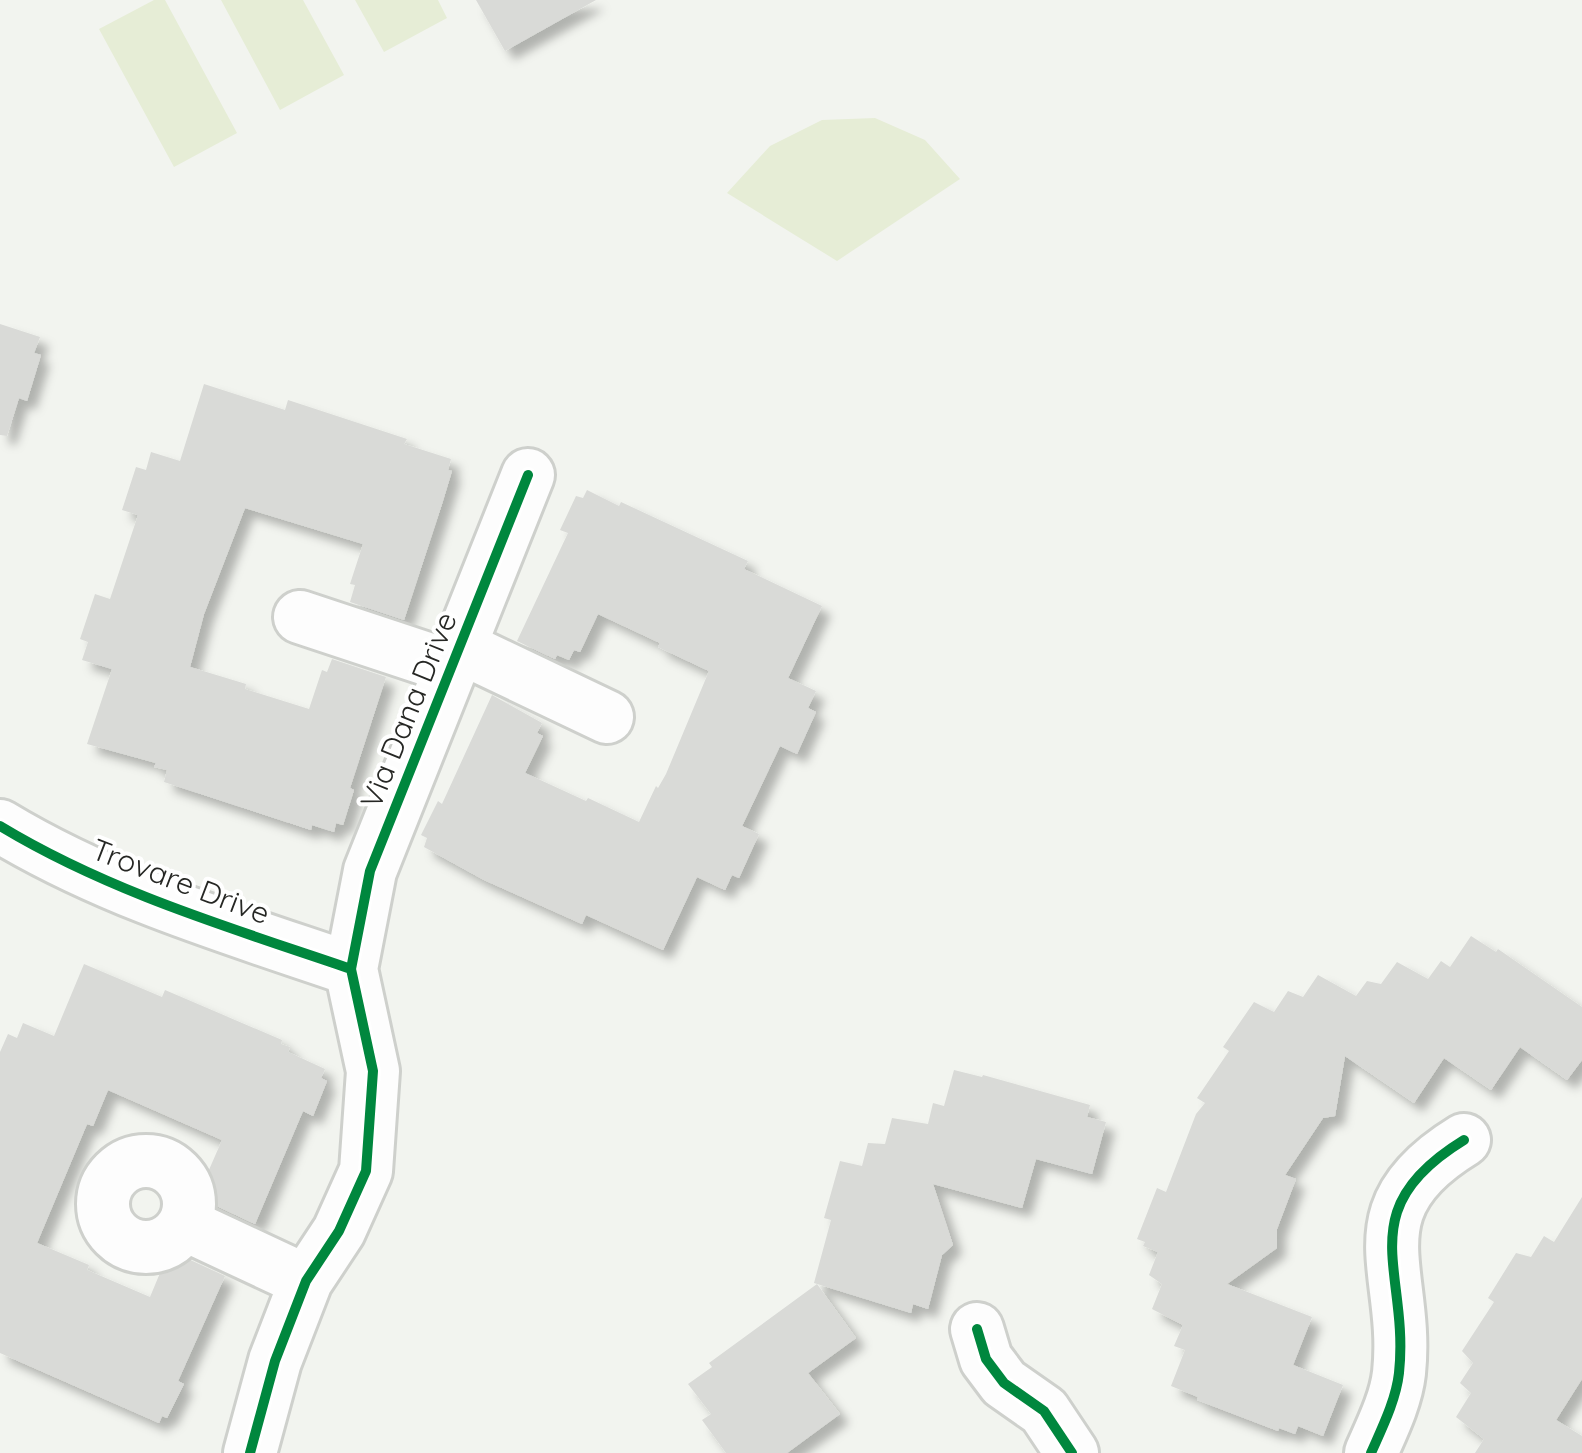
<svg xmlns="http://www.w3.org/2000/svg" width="1582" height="1453" font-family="Quicksand,sans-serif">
	<defs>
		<filter id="shadow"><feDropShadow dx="9" dy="9" stdDeviation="5" flood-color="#0004"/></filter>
	</defs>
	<rect width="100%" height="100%" fill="#f2f4ef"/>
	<path fill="#e6edd6" d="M 154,0 L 165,0 L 237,133 L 174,167 L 99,29 Z
		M 221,0 L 303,0 L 344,75 L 280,110 Z
		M 355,0 L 438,0 L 447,18 L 384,52 Z
		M 875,118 L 925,140 L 960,179 L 837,261 L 727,193 L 770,146 L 822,120 Z"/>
	<path fill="#d9dad7" filter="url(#shadow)" d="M 476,0 L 596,0 L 505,51 Z
		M 0,324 L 40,337 L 34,353 L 41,355 L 27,401 L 19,398 L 7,436 L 0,435 Z
		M 204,384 L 285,410 L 288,400 L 407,439 L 404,444 L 451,459 L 448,470 L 452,471 L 442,504 L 404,620 L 350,602 L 355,585 L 350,584 L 363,544 L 245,508 L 204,614 L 190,667 L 246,684 L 245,689 L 309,709 L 322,670 L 327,672 L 332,659 L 386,677 L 350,788 L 354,790 L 343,825 L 336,823 L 334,832 L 312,825 L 311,830 L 164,782 L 167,770 L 154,767 L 156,763 L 87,744 L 112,669 L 82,660 L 88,642 L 80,639 L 95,594 L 110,599 L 138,515 L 122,510 L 136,467 L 146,470 L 151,452 L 180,461 Z
		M 587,490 L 619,506 L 621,502 L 748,561 L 744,569 L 822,606 L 788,678 L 816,691 L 808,708 L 816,712 L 797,754 L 780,746 L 742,826 L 759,834 L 739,878 L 732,875 L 725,890 L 697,877 L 663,950 L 586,915 L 582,924 L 484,880 L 424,847 L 427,838 L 421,835 L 438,801 L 442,804 L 492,695 L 542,723 L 537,733 L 543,736 L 525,773 L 586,801 L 588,798 L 639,822 L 656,786 L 658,788 L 666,774 L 709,671 L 658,647 L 660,643 L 598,614 L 580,652 L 574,650 L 569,660 L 557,655 L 555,659 L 517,641 L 568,533 L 560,530 L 576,496 L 583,498 Z
		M 1471,936 L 1496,952 L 1498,949 L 1582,1007 L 1582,1060 L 1567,1080 L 1520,1047 L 1491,1090 L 1444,1058 L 1414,1103 L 1345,1056 L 1335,1116 L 1323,1118 L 1285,1175 L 1296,1179 L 1277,1229 L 1277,1248 L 1227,1284 L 1312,1317 L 1293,1365 L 1343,1385 L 1323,1436 L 1298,1426 L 1295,1434 L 1279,1428 L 1278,1431 L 1197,1400 L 1198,1397 L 1171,1386 L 1185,1350 L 1174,1346 L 1183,1325 L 1152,1309 L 1162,1284 L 1149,1275 L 1158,1252 L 1143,1246 L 1145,1242 L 1137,1239 L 1157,1188 L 1166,1192 L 1196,1114 L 1205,1103 L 1197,1098 L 1229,1051 L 1223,1047 L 1254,1002 L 1274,1012 L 1288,991 L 1303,997 L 1318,975 L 1356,996 L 1367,981 L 1381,984 L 1397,962 L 1428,979 L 1441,961 L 1450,967 Z
		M 84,964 L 162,997 L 165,990 L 282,1040 L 281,1044 L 290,1047 L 288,1052 L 325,1069 L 321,1078 L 327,1081 L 313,1116 L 303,1111 L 255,1224 L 202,1199 L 210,1181 L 205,1179 L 222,1140 L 108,1090 L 93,1126 L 87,1124 L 37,1243 L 89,1265 L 87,1270 L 150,1297 L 165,1261 L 171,1263 L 175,1253 L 225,1276 L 178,1381 L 184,1384 L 167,1418 L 162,1416 L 159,1423 L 0,1353 L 0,1052 L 8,1034 L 17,1038 L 23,1023 L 54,1036 Z
		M 954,1070 L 982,1077 L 983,1075 L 1090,1105 L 1087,1117 L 1106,1122 L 1092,1174 L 1036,1159 L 1022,1208 L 933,1184 L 953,1245 L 942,1255 L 928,1309 L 913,1304 L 911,1313 L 814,1283 L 831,1220 L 824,1218 L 840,1161 L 862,1166 L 868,1143 L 885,1144 L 892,1118 L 928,1124 L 933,1103 L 944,1106 Z
		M 1582,1197 L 1582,1379 L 1556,1420 L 1582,1436 L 1582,1453 L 1475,1453 L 1484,1439 L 1456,1417 L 1471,1393 L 1460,1383 L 1473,1363 L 1462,1351 L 1494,1302 L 1488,1298 L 1516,1253 L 1531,1257 L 1544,1236 L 1554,1242 Z
		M 817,1284 L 856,1338 L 808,1373 L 840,1414 L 787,1453 L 726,1453 L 702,1420 L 711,1414 L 688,1384 L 712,1367 L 709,1363 Z"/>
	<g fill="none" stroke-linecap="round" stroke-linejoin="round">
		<defs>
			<path id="minor" d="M 300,617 L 451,667
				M 460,647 L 607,717
				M 0,826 C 109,892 231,928 351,969
				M103 1204a43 43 0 1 1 86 0a43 43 0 1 1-86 0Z
				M 184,1224 L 306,1281
				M 977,1329 L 986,1359 L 1004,1383 L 1044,1411 L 1072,1453
				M 250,1453 L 275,1361 L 306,1281 L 339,1231 L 366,1171 L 373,1071 L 351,969 L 370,871 L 528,475
				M 1371,1453 C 1382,1428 1396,1400 1399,1373 C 1410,1270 1348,1211 1464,1140"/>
		</defs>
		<use href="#minor" stroke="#ced0cc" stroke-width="58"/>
		<use href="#minor" stroke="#fdfdfd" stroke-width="52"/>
		<defs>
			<path id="cycleway" d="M 0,826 C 109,892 231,928 351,969
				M 977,1329 L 986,1359 L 1004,1383 L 1044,1411 L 1072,1453
				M 250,1453 L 275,1361 L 306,1281 L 339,1231 L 366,1171 L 373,1071 L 351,969 L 370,871 L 528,475
				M 1371,1453 C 1382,1428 1396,1400 1399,1373 C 1410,1270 1348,1211 1464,1140"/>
		</defs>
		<use href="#cycleway" stroke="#fff" stroke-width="16"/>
		<use href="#cycleway" stroke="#00873e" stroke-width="10"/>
	</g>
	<g text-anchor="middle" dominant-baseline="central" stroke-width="8" stroke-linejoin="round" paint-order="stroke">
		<g font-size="30" fill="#262724" stroke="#fff">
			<text transform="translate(408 710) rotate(-68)">Via Dana Drive</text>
			<text transform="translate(181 881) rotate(21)">Trovare Drive</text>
		</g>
	</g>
</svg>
